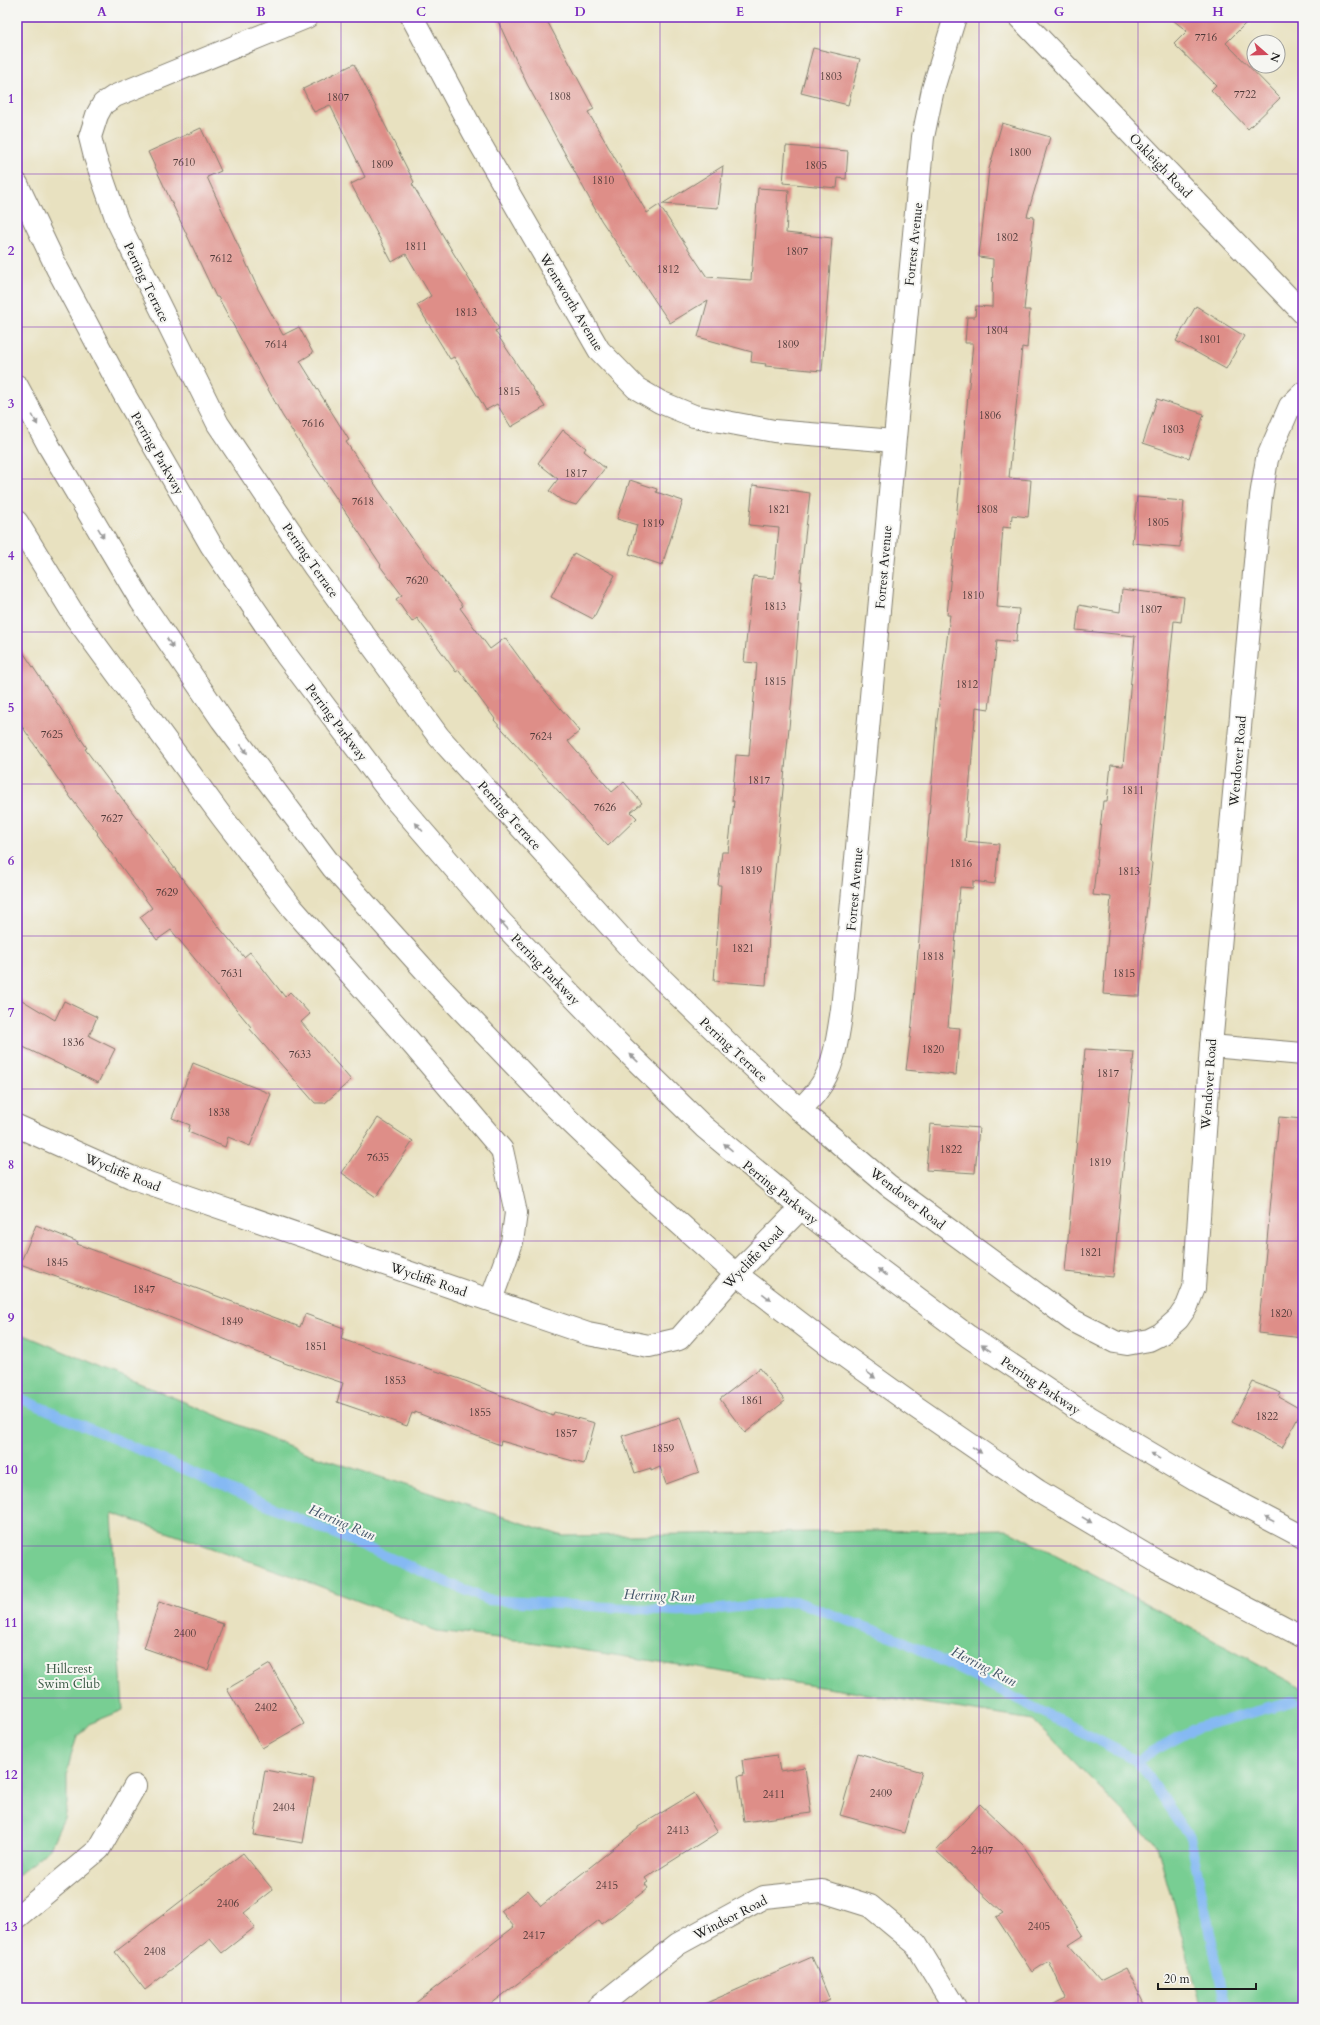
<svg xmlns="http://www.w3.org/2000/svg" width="1320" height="2025" viewBox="0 0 1320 2025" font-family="Cardo,serif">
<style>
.green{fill:#78ce93;stroke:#4a7558}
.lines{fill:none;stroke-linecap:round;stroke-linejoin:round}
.stream{stroke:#85b9f3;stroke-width:10}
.building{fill:#de8e88}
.street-casing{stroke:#827e6e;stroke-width:24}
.secondary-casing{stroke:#827e6e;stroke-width:24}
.primary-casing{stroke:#827e6e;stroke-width:24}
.street{stroke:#fff;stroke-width:22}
.secondary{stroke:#fff;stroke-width:22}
.primary{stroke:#fff;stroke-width:22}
.oneway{fill:#999}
.grid{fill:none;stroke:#7b2cbf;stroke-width:1;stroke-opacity:0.55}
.labels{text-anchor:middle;stroke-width:4;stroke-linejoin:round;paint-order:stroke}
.number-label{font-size:11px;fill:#4c3837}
.street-label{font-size:13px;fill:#1c1c1c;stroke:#f6f6f2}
.park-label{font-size:13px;fill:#3c5a46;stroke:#f6f6f2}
.water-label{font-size:14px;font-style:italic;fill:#415367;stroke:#f6f6f2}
.neatline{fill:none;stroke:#7b2cbf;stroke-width:1.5}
.grid-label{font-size:13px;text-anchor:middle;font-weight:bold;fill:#7b2cbf}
</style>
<rect width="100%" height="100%" fill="#f6f6f2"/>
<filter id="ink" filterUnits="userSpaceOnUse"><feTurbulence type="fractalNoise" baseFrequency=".025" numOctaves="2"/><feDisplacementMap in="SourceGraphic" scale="8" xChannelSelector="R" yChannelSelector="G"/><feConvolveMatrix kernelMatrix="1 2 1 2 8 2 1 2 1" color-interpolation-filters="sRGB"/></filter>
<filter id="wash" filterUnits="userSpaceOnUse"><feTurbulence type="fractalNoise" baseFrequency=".012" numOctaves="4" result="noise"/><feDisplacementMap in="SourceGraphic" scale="16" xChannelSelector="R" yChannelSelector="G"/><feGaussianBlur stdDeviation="0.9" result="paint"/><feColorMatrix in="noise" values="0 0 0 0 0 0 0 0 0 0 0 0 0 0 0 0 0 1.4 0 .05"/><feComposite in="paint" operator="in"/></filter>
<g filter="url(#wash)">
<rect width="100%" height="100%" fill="#e8e1c0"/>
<!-- green -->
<path class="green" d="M17 1332 309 1454 563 1536 1006 1529 1064 1559 1303 1689V2008H1202L1157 1846 1033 1720 524 1641 437 1631 298 1578 112 1513 123 1710 89 1724 77 1737 71 1755 67 1775V1804L64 1818 50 1848 17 1876Z"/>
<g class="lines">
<!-- stream -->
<g class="stream">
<path d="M17 1397 488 1600 691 1612 795 1601 901 1640 1137 1760 1190 1837 1226 2008"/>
<path d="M1137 1760 1196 1728 1294 1701"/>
</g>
</g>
<g id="blocks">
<!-- building -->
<g class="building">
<path d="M496 17H545L594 109 588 112 647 213 659 205 707 277 751 280 758 188 789 190 786 233 832 238 822 371 765 366 766 364 751 362 752 352 698 337 708 300 670 323 601 220 527 84Z"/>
<path d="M1169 17H1252L1226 43 1280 98 1248 129 1211 90 1216 85 1174 44 1187 31Z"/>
<path d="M813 48 860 59 848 105 801 93Z"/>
<path d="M354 64 414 182 412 184 499 329 495 331 545 407 511 427 497 404 486 410 454 357 450 359 417 305 431 296 406 254 392 262 351 184 365 177 330 105 314 112 303 89Z"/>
<path d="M1002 123 1050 137 1027 216 1034 217 1024 310H1030L1027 348 1022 347 1009 478 1031 480 1028 517 1012 515 1011 528 1003 527 997 607 1019 609 1016 642 997 640 989 709 976 707 965 841 999 844 995 884 973 881V888L960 887 948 1027 960 1028 956 1075 906 1070 912 1024 937 720 950 615H947L973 343H965L967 317H975L976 306 992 307 993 259 979 257 989 169Z"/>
<path d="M201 128 221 171 207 177 258 289 283 335 299 327 313 353 300 361 349 440 346 442 414 541 463 606 460 608 490 649 505 638 535 679 580 731 568 741 570 744 612 792 624 782 642 803 631 812 637 818 608 846 494 720 495 719 459 670 456 672 417 618 412 622 396 599 402 595 380 566 381 565 312 462 282 415 218 297H216L148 152Z"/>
<path d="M786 146 848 151 846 179 838 178 837 188 783 183Z"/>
<path d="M723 166 718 208 662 204Z"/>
<path d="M1196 306 1244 336 1226 369 1176 341Z"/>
<path d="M1157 399 1204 414 1189 458 1143 443Z"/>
<path d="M563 430 586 448 584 451 605 468 576 505 561 500 549 491 558 479 538 463Z"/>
<path d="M630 480 657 489 656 492 683 501 662 565 629 554 637 525 617 519Z"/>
<path d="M753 485 810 493 800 581H802L795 666 769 933 766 985 714 981 721 885H718L722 852H728L734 801H732L736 755 749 756 757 663 744 662 753 576 774 578 779 528 749 525Z"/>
<path d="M1137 497 1184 501 1180 547 1132 543Z"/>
<path d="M574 553 615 575 593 619 551 597Z"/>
<path d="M1122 589 1184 597 1181 622 1174 621 1150 862 1152 863 1143 942H1144L1140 996H1134L1103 994 1111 897 1093 895 1103 801H1107L1111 765 1123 766 1135 636 1076 630 1079 605 1120 612Z"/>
<path d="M17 643 87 748 85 749 218 926 244 957 250 952 285 997 290 992 310 1014 301 1022 351 1080 325 1103H315L249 1028 251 1027 171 930 157 940 140 917 152 908 97 834 98 833 71 798 17 719Z"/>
<path d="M17 997 55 1020 64 1001 97 1017 89 1036 115 1049 98 1083 17 1044Z"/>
<path d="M1085 1049 1134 1052 1113 1277 1065 1272Z"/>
<path d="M193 1063 271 1094 250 1146 228 1137 225 1147 188 1132 190 1125 172 1118Z"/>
<path d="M1279 1117 1303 1119V1338L1258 1333Z"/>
<path d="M378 1118 413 1141 376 1197 342 1173Z"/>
<path d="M930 1124 979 1128 975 1173 926 1170Z"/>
<path d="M36 1225 78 1242 77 1244 300 1327 305 1314 344 1328 341 1339 460 1379 553 1416 554 1412 595 1423 584 1464 501 1441 500 1445 415 1412V1414L412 1413 407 1426 337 1402 343 1383 287 1364 169 1317 20 1264Z"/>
<path d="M760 1368 785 1401 745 1433 720 1399Z"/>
<path d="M1253 1382 1281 1393 1279 1397 1302 1410 1282 1448 1232 1422Z"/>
<path d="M680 1417 699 1472 666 1484 660 1467 651 1471V1468L635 1473 622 1436Z"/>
<path d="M159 1602 223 1624 208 1670 144 1648Z"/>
<path d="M270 1664 304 1724 262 1748 227 1689Z"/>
<path d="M858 1753 922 1772 904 1833 840 1815Z"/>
<path d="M777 1755 780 1771 805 1767 811 1813 744 1822 738 1776 744 1775 742 1760Z"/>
<path d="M265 1770 314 1779 303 1843 254 1835Z"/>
<path d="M694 1793 718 1832 645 1878 648 1882 645 1884 648 1888 602 1924 599 1920 486 2008H409L514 1927 501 1911 528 1890 541 1906 638 1829V1827Z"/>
<path d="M980 1804 1023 1845 1083 1936 1069 1945 1100 1981 1126 1968 1146 2008H1046L1066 1998 1049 1961 1032 1972 996 1917 1003 1913 936 1851Z"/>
<path d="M243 1853 273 1890 244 1913 255 1927 222 1953 210 1939 145 1990 115 1952Z"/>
<path d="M812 1957 830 2000 812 2008H695Z"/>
</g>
</g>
</g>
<g filter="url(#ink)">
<use href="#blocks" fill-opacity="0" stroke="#827e6e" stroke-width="1"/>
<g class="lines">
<defs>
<g id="street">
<path d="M307 17 115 96 103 104 97 115 90 137 95 157 117 220 218 424 315 568 439 737 631 949 738 1053 800 1110 888 1185 1072 1320 1115 1342 1127 1344 1149 1340 1161 1334 1178 1319 1187 1306 1194 1288 1211 1046 1261 496 1267 459 1290 406 1303 393"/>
<path d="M412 17 474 133 599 350 636 388 660 402 694 416 774 431 894 441"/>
<path d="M17 522 76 618 222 817 293 909 414 1046 502 1150 516 1213 512 1242 491 1300"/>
<path d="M1211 1046 1303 1054"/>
<path d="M800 1110C805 1104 812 1098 817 1091 834 1070 838 1036 842 1009L923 137 933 89 955 17"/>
<path d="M17 1126 131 1177 588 1334 649 1346 679 1339 736 1274 801 1208"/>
<path d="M17 1917 99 1849 135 1786"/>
<path d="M597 2008 678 1944 764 1897 822 1891 870 1906 916 1944 955 2008"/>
</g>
<path id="secondary" d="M1019 17 1303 313"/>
<g id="primary">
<path d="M17 184 57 268 124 394 211 545 286 655 398 803 501 922 615 1040 704 1127 801 1208 876 1267 968 1336 1089 1417 1202 1484 1303 1537"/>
<path d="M17 386 50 448 141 601 222 720 333 868 439 986 553 1105 644 1192 736 1274 825 1342 910 1403 1038 1491 1156 1561 1303 1637"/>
</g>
</defs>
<!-- street casing -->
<use href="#street" class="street-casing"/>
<!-- secondary casing -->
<use href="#secondary" class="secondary-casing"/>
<!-- primary casing -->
<use href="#primary" class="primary-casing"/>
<!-- street -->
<use href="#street" class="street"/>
<!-- secondary -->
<use href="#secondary" class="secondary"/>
<!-- primary -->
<use href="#primary" class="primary"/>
</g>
<!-- one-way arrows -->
<defs><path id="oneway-solid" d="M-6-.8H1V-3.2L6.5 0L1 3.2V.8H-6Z"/></defs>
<g class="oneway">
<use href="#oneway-solid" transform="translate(35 420) rotate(62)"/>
<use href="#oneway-solid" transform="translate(101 533) rotate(59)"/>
<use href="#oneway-solid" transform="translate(170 643) rotate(56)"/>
<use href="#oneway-solid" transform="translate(244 749) rotate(53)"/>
<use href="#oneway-solid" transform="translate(419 827) rotate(-131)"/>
<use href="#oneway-solid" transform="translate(504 925) rotate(-133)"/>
<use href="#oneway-solid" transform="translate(634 1058) rotate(-136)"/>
<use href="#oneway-solid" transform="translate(728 1147) rotate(-140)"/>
<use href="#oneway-solid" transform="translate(882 1272) rotate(-143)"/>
<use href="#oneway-solid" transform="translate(767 1297) rotate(38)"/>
<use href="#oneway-solid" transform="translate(986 1348) rotate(-146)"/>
<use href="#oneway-solid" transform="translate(871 1375) rotate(36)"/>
<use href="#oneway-solid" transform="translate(977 1450) rotate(34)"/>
<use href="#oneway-solid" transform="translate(1155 1456) rotate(-149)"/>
<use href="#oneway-solid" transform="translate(1269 1519) rotate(-152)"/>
<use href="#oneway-solid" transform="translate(1087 1520) rotate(31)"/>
</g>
</g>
<!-- grid -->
<path class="grid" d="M182 17V2008M341 17V2008M500 17V2008M660 17V2008M820 17V2008M979 17V2008M1138 17V2008M17 174H1303M17 327H1303M17 479H1303M17 632H1303M17 784H1303M17 936H1303M17 1089H1303M17 1241H1303M17 1393H1303M17 1546H1303M17 1698H1303M17 1851H1303"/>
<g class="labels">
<!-- number labels -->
<g class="number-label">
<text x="1206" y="41">7716</text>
<text x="831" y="80">1803</text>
<text x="1245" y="98">7722</text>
<text x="560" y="100">1808</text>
<text x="338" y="101">1807</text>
<text x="1020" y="156">1800</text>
<text x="184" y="166">7610</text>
<text x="382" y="168">1809</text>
<text x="816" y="169">1805</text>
<text x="603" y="184">1810</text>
<text x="1007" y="241">1802</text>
<text x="416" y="250">1811</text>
<text x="797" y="255">1807</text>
<text x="221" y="262">7612</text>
<text x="668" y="273">1812</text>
<text x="466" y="316">1813</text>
<text x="997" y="334">1804</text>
<text x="1210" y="343">1801</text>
<text x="276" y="348">7614</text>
<text x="788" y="348">1809</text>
<text x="509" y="395">1815</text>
<text x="990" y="419">1806</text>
<text x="313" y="427">7616</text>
<text x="1173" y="433">1803</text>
<text x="576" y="477">1817</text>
<text x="363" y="505">7618</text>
<text x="779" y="513">1821</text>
<text x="987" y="513">1808</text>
<text x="1158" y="526">1805</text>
<text x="653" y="527">1819</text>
<text x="417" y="584">7620</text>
<text x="973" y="599">1810</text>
<text x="775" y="610">1813</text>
<text x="1151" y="613">1807</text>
<text x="775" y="685">1815</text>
<text x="967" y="688">1812</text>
<text x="52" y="738">7625</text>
<text x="541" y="740">7624</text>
<text x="759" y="784">1817</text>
<text x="1133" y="794">1811</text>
<text x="605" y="811">7626</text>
<text x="112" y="822">7627</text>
<text x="961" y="867">1816</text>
<text x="751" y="874">1819</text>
<text x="1129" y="875">1813</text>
<text x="167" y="896">7629</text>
<text x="743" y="952">1821</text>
<text x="933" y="960">1818</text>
<text x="232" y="977">7631</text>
<text x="1124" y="977">1815</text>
<text x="73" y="1046">1836</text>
<text x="933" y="1053">1820</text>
<text x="300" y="1058">7633</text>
<text x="1108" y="1077">1817</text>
<text x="219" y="1116">1838</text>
<text x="951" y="1153">1822</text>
<text x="378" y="1161">7635</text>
<text x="1100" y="1166">1819</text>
<text x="1091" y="1256">1821</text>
<text x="57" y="1266">1845</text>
<text x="144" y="1293">1847</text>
<text x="1281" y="1317">1820</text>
<text x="232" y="1325">1849</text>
<text x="316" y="1350">1851</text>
<text x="395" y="1384">1853</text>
<text x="752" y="1404">1861</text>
<text x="480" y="1416">1855</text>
<text x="1267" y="1420">1822</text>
<text x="566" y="1437">1857</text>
<text x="663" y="1452">1859</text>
<text x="185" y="1637">2400</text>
<text x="266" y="1711">2402</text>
<text x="881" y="1797">2409</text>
<text x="774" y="1798">2411</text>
<text x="284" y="1811">2404</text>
<text x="678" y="1834">2413</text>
<text x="982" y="1854">2407</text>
<text x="607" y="1889">2415</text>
<text x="228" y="1907">2406</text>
<text x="1039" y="1930">2405</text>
<text x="534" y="1939">2417</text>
<text x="155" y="1955">2408</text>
</g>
<!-- street labels -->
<g class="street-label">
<text transform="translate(1161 165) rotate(46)" y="5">Oakleigh Road</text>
<text transform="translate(913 244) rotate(-84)" y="5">Forrest Avenue</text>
<text transform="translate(147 282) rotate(64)" y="5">Perring Terrace</text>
<text transform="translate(572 302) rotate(59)" y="5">Wentworth Avenue</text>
<text transform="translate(158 453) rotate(60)" y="5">Perring Parkway</text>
<text transform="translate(311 560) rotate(55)" y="5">Perring Terrace</text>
<text transform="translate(883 567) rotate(-85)" y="5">Forrest Avenue</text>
<text transform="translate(337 722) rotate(53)" y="5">Perring Parkway</text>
<text transform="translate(1237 761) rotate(-85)" y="5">Wendover Road</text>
<text transform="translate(510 815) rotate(48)" y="5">Perring Terrace</text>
<text transform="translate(854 889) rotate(-85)" y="5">Forrest Avenue</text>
<text transform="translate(546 969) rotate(46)" y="5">Perring Parkway</text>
<text transform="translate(734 1049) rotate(43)" y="5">Perring Terrace</text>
<text transform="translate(1208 1084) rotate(-86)" y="5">Wendover Road</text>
<text transform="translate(123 1172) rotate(22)" y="5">Wycliffe Road</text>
<text transform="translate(781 1192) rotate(39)" y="5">Perring Parkway</text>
<text transform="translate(908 1198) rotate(38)" y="5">Wendover Road</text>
<text transform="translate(753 1257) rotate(-46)" y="5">Wycliffe Road</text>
<text transform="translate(429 1279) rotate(19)" y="5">Wycliffe Road</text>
<text transform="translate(1041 1385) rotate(34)" y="5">Perring Parkway</text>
<text transform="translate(730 1917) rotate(-27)" y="5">Windsor Road</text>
</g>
<!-- park labels -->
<g class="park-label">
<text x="69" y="1673">Hillcrest<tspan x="69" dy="15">Swim Club</tspan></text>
</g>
<!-- water labels -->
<g class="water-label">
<text transform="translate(342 1522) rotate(23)" y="5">Herring Run</text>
<text transform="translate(659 1595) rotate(2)" y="5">Herring Run</text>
<text transform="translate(984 1666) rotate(27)" y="5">Herring Run</text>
</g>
</g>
<!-- margin -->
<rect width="1320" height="2025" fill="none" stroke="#f6f6f2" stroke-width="44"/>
<!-- north arrow -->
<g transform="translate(1266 54) rotate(110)"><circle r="19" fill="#f6f6f2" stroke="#9f9f9c"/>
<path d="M0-3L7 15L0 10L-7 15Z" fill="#d1495b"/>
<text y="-6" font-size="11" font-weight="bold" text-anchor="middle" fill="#1c1c1c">N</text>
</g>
<!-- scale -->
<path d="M1158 1983v6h98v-6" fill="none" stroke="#1c1c1c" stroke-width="2"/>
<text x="1164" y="1983" font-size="12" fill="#1c1c1c" stroke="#f6f6f2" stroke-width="3" paint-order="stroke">20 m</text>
<rect x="22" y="22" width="1276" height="1981" class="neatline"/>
<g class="grid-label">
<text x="102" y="16">A</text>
<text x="261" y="16">B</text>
<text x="421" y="16">C</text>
<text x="580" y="16">D</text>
<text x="740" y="16">E</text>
<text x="899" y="16">F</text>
<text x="1059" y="16">G</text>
<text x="1218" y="16">H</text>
<text x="11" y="103">1</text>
<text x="11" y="255">2</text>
<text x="11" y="408">3</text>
<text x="11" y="560">4</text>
<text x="11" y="712">5</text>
<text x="11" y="865">6</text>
<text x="11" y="1017">7</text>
<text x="11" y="1169">8</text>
<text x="11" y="1322">9</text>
<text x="11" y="1474">10</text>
<text x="11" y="1627">11</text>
<text x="11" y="1779">12</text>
<text x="11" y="1931">13</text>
</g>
</svg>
